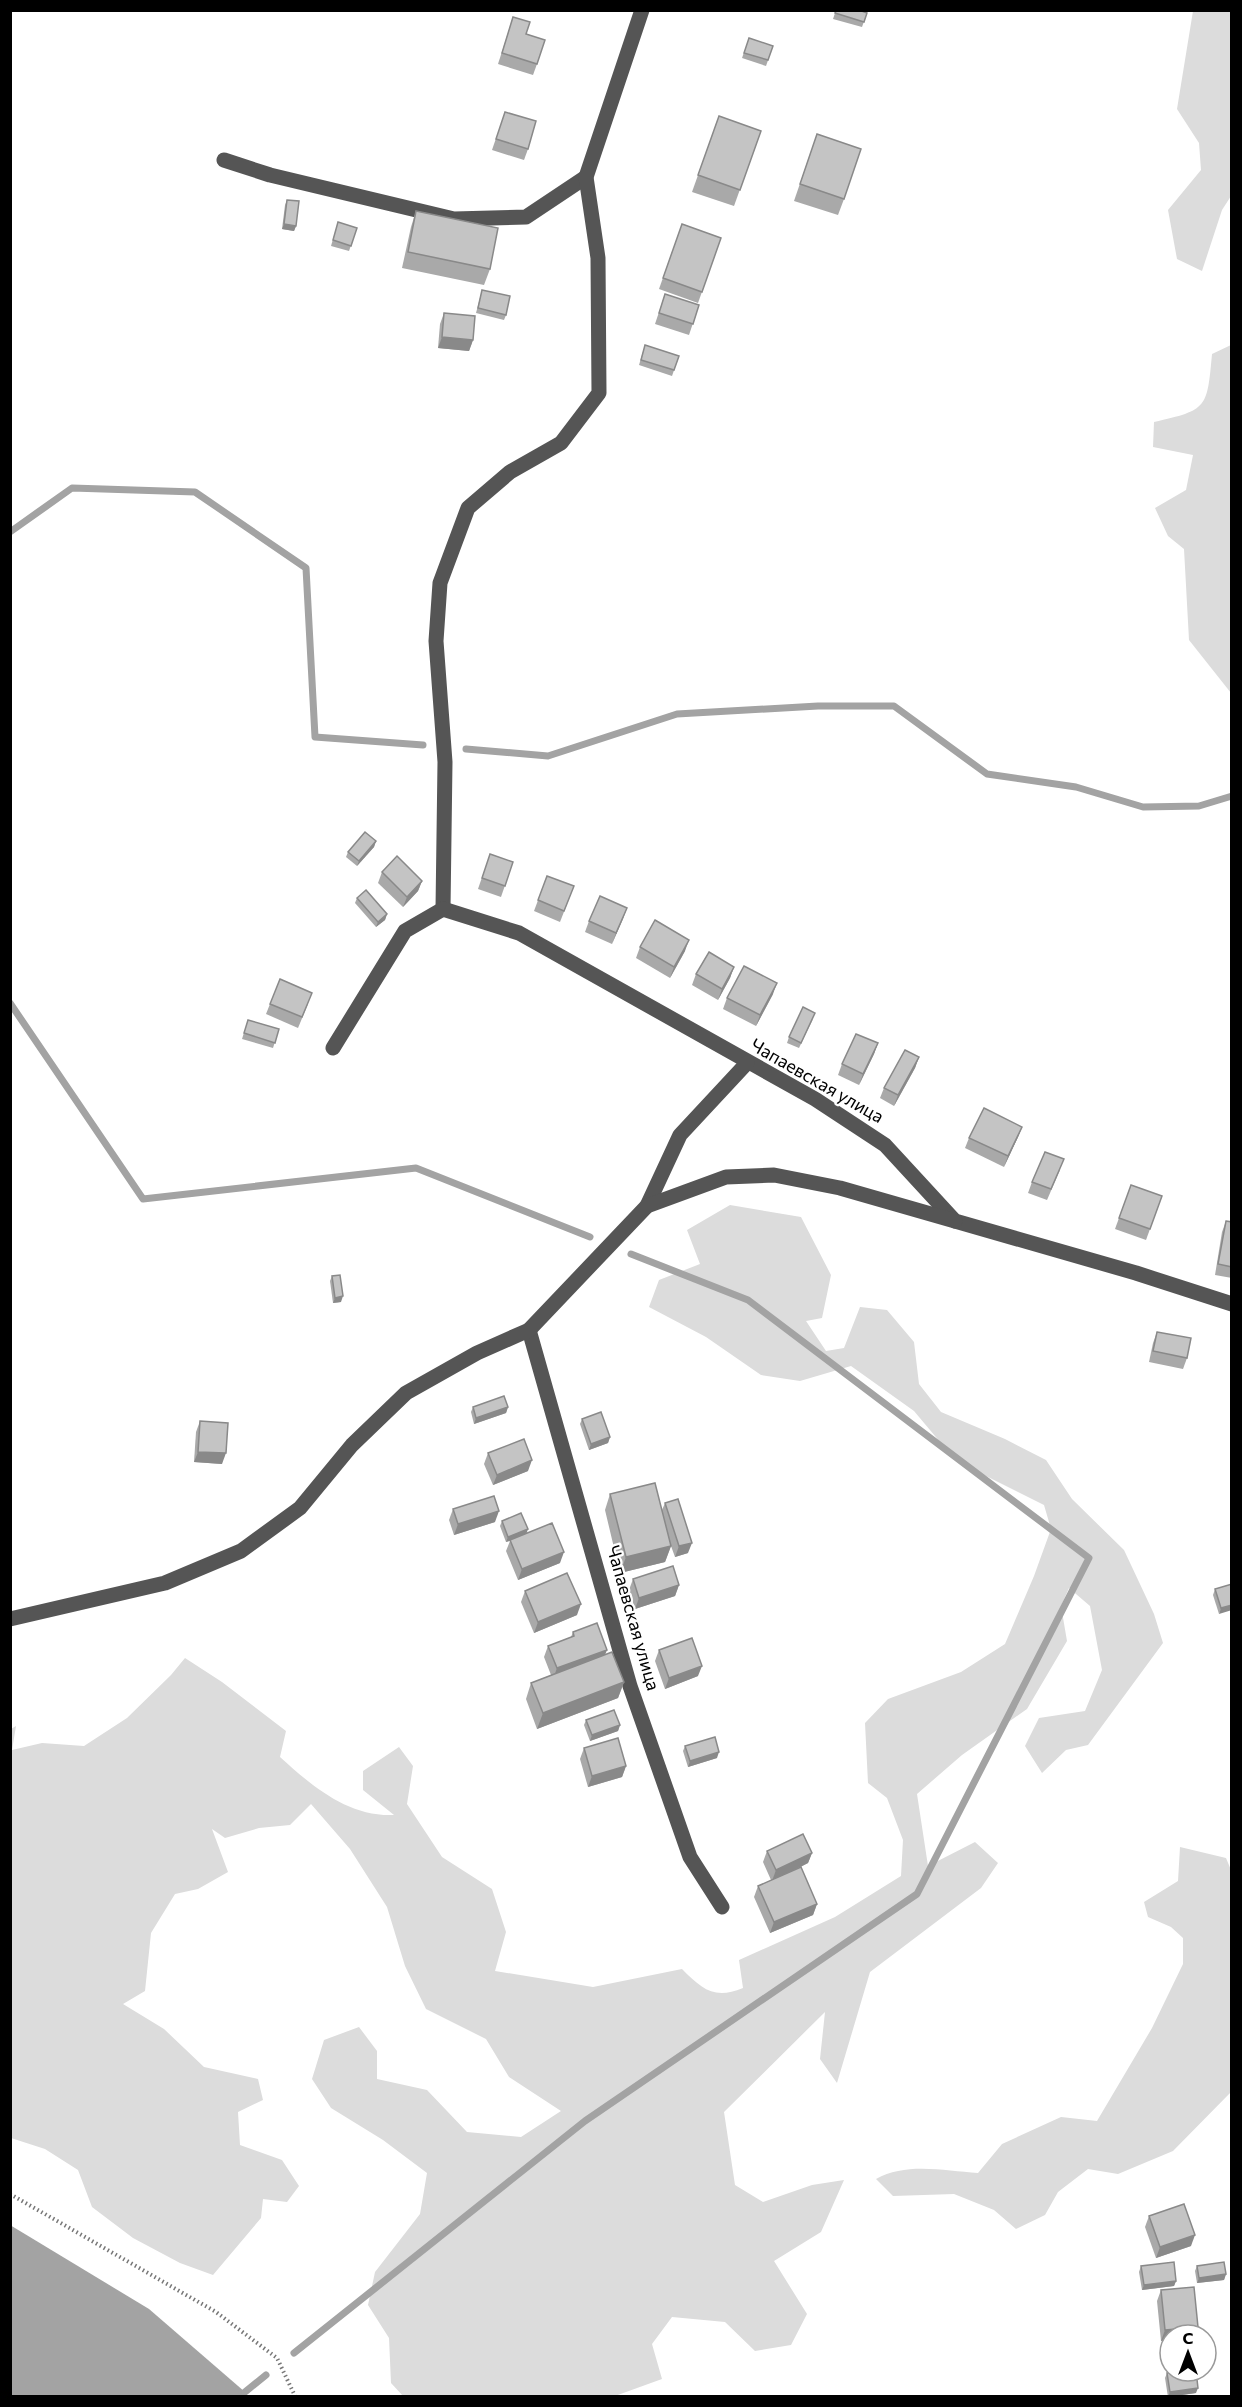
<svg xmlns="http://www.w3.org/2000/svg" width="1242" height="2407" viewBox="0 0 1242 2407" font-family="Commissioner,sans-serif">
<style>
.green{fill:#dcdcdc}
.water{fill:#a3a3a3}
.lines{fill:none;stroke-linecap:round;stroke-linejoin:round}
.stream{stroke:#a3a3a3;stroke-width:7}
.path{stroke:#777;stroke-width:4;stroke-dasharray:1.5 3;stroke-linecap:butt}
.minor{stroke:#555;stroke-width:15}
.wall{fill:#a9a9a9}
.shaded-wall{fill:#898989}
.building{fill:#c4c4c4;stroke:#898989;stroke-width:1.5}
.labels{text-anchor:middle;stroke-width:4.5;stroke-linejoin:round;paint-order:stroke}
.street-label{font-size:18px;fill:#000;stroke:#fff}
</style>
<rect width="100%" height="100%" fill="#fff"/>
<!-- green -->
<g class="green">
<path d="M1193 11H1232L1231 196 1222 210 1202 271 1177 259 1168 210 1201 170 1199 143 1177 109Z"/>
<path d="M1231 345V693L1189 640 1184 549 1168 536 1155 508 1186 490 1193 455 1153 447 1154 422C1208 410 1207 408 1212 354Z"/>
<path d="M730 1205 801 1217 831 1275 822 1318 806 1321 826 1351 844 1348 860 1307 887 1310 914 1342 919 1384 941 1412 1005 1439 1046 1460 1072 1499 1124 1550 1154 1614 1163 1643 1088 1745 1066 1750 1042 1773 1025 1746 1039 1718 1085 1711 1102 1670 1090 1606 1069 1588 1061 1606 1067 1641 1027 1709 962 1755 917 1794 928 1866 975 1842 998 1863 981 1888 870 1972 837 2083 820 2059 825 2012 724 2112 735 2185 763 2202 812 2185 844 2180 821 2232 774 2261 807 2314 791 2345 755 2351 725 2322 672 2317 652 2344 662 2379 615 2396H403L391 2383 389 2338 368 2305 375 2272 420 2214 427 2173 383 2140 331 2108 312 2079 324 2040 359 2027 377 2051V2079L427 2090 467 2132 521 2137 561 2111 509 2077 486 2039 426 2009 405 1966 387 1907 350 1849 311 1804 290 1825 259 1828 225 1838 212 1829 228 1872 198 1889 175 1894 151 1933 145 1991 123 2004 164 2029 204 2067 258 2079 263 2100 238 2112 240 2145 282 2160 299 2186 287 2202 263 2199 261 2218 213 2275 180 2263 133 2238 92 2207 78 2170 45 2149 11 2138V1729L16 1726 12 1750 42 1743 84 1746 127 1718 171 1675 185 1658 222 1682 286 1731 280 1757C312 1786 348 1817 394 1815L363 1790V1771L399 1747 413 1766 407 1804 442 1857 492 1889 506 1932 495 1971 593 1987 682 1969C702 1989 714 2000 743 1988L739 1960 835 1917 901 1876 903 1840 887 1798 868 1783 865 1723 888 1699 961 1672 1005 1644 1034 1576 1051 1529 1044 1505 956 1461 914 1411 851 1366 800 1381 761 1375 706 1337 649 1307 659 1280 700 1264 687 1230Z"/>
<path d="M1180 1847 1226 1858 1231 1870V2092L1173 2151 1118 2174 1088 2169 1058 2192 1045 2215 1016 2229 994 2210 954 2194 893 2196 876 2179C906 2162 945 2171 978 2173L1002 2144 1061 2117 1097 2121 1152 2028 1183 1964V1938L1171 1927 1148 1917 1144 1902 1178 1881Z"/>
</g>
<!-- water -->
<path class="water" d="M10 2225 149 2309 245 2392V2396H11Z"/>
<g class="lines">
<!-- stream -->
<g class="stream">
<path d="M10 532 72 488 195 492 306 568 315 737 423 745"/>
<path d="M466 749 548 756 677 714 818 706H894L987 774 1076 787 1143 807 1199 806 1232 796"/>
<path d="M10 1003 143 1199 416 1168 590 1237"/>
<path d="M294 2353 585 2121 917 1894 1089 1558 748 1300 631 1254"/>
<path d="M245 2392 266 2375"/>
</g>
<!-- path -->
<path class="path" d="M10 2194 216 2312 277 2358 295 2396"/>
<!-- minor -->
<g class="minor">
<path d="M224 160 270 175 454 219 526 217 586 177"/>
<path d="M443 909 445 762 436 641 440 583 468 508 510 472 561 443 599 393 598 258 586 177 642 10"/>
<path d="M443 909 519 933 815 1099 885 1145 955 1221 1136 1273 1232 1304"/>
<path d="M333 1048 405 931 443 909"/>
<path d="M647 1206 680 1135 747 1063"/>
<path d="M529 1330 630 1686 690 1857 722 1907"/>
<path d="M10 1619 165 1583 241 1551 300 1508 352 1445 406 1393 477 1353 529 1330 647 1206 726 1177 774 1175 840 1188 955 1221"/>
</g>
</g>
<!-- wall -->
<g class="wall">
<path d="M836 10 867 13 862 27 833 19Z"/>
<path d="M513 17 526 34 537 64 533 75 498 64Z"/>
<path d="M749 38 773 46 766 66 742 58Z"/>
<path d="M505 112 528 149 524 160 492 150Z"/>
<path d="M719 116 761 131 734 206 692 192Z"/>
<path d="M817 134 844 199 838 215 794 201Z"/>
<path d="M287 200 296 226 294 231 282 229 285 205Z"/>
<path d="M416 211 490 269 484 285 402 268 411 227Z"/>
<path d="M338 222 357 228 349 251 331 246Z"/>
<path d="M682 224 721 238 698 303 659 289Z"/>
<path d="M482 290 506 315 504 320 476 313Z"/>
<path d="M665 294 699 305 689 335 655 324Z"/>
<path d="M444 313 473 340 469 351 438 348 440 324Z"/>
<path d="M645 345 679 356 672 376 639 365Z"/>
<path d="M376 841 374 847 357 866 346 857 348 852Z"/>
<path d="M490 854 513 862 501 897 478 889Z"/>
<path d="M382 872 422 881 418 891 403 907 378 883Z"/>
<path d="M547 876 574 886 560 922 534 911Z"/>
<path d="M357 898 387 914 385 920 376 927 355 903Z"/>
<path d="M627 908 612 944 585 932 589 921Z"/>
<path d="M640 947 685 951 670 978 636 958Z"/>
<path d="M734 967 730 978 718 1000 692 985 696 974Z"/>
<path d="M773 994 756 1026 723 1009 727 998Z"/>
<path d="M270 1004H308L298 1028 266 1014Z"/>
<path d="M813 1019 799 1048 787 1043 789 1037Z"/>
<path d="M248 1020 279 1029 273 1048 242 1039Z"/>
<path d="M878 1043 874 1054 859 1085 838 1075 842 1064Z"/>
<path d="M919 1057 915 1068 894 1106 880 1098 884 1088Z"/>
<path d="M1022 1127 1018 1137 1004 1167 965 1148 969 1138Z"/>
<path d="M1060 1170 1047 1200 1028 1193 1032 1182Z"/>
<path d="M1131 1185 1162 1196 1146 1240 1115 1229Z"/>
<path d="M1226 1221 1232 1222V1278L1215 1275 1222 1232Z"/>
<path d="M332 1276 341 1302 333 1303 330 1281Z"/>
<path d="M1157 1332 1187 1358 1183 1369 1149 1362 1153 1343Z"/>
<path d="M473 1407H508L506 1413 474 1424 471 1412Z"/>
<path d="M582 1419 610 1437 608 1443 589 1450 580 1424Z"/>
<path d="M200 1421 222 1464 194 1462 196 1432Z"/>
<path d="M488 1453 528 1471 493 1485 484 1464Z"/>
<path d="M610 1494 662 1510 665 1503 688 1553 675 1557 671 1546 665 1562 620 1573 605 1510Z"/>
<path d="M453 1509 495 1522 454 1535 449 1520Z"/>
<path d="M502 1521 526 1533 560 1563 518 1580 506 1551 510 1541 506 1542 500 1526Z"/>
<path d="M633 1579 679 1585 675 1596 635 1609 629 1590Z"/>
<path d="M1232 1584 1219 1614 1213 1595 1215 1589Z"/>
<path d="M525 1591 577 1615 534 1633 521 1602Z"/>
<path d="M573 1632 605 1655 624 1682 618 1698 537 1729 526 1699 531 1683 551 1675 544 1657 548 1646 571 1637Z"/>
<path d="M659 1650 698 1676 665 1689 655 1661Z"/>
<path d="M586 1720 620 1725 618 1731 590 1741 584 1725Z"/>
<path d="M685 1746 717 1758 688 1767 683 1751Z"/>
<path d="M584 1748 626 1766 622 1777 588 1787 580 1759Z"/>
<path d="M767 1851 812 1853 808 1863 791 1872 817 1904 813 1915 770 1933 754 1897 758 1886 771 1880 763 1862Z"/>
<path d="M1149 2216 1191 2246 1156 2258 1145 2227Z"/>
<path d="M1141 2266 1176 2281 1174 2286 1142 2290 1139 2272Z"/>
<path d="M1197 2266 1226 2274 1224 2280 1197 2283 1195 2271Z"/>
<path d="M1161 2290 1198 2327 1195 2335H1170L1161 2341 1157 2301Z"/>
<path d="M1167 2373 1196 2393 1168 2397 1165 2378Z"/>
</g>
<!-- shaded-wall -->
<g class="shaded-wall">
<path d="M284 224 296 226 294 231 282 229Z"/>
<path d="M442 337 473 340 469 351 438 348Z"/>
<path d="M376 841 374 847 357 866 359 861Z"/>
<path d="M422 881 418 891 403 907 407 897Z"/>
<path d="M627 908 623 919 612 944 616 933Z"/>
<path d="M387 914 385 920 376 927 378 922Z"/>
<path d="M689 940 685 951 670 978 674 967Z"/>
<path d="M734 967 730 978 718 1000 722 989Z"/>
<path d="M777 983 773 994 756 1026 760 1015Z"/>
<path d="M878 1043 874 1054 859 1085 863 1074Z"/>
<path d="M919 1057 915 1068 894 1106 898 1095Z"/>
<path d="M1022 1127 1018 1137 1004 1167 1008 1156Z"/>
<path d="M343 1296 341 1302 333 1303 335 1298Z"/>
<path d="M508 1407 506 1413 474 1424 476 1418Z"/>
<path d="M610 1437 608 1443 589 1450 591 1444Z"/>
<path d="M198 1452 226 1453 222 1464 194 1462Z"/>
<path d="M532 1460 528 1471 493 1485 497 1475Z"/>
<path d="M499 1511 495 1522 454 1535 458 1524Z"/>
<path d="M528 1529 526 1535 506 1542 508 1537Z"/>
<path d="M692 1543 688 1553 675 1557 679 1546Z"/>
<path d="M671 1546 665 1562 620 1573 626 1557Z"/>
<path d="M564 1552 560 1563 518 1580 522 1569Z"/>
<path d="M679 1585 675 1596 635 1609 639 1598Z"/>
<path d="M581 1604 577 1615 534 1633 538 1622Z"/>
<path d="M1232 1605V1610L1219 1614 1221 1608Z"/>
<path d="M607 1650 603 1660 553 1679 557 1668Z"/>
<path d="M702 1666 698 1676 665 1689 669 1678Z"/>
<path d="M624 1682 618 1698 537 1729 543 1713Z"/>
<path d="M620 1725 618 1731 590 1741 592 1735Z"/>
<path d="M719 1752 717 1758 688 1767 690 1761Z"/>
<path d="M626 1766 622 1777 588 1787 592 1776Z"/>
<path d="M812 1853 808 1863 772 1881 776 1870Z"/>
<path d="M817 1904 813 1915 770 1933 774 1922Z"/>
<path d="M1195 2235 1191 2246 1156 2258 1160 2247Z"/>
<path d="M1226 2274 1224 2280 1197 2283 1199 2278Z"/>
<path d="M1176 2281 1174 2286 1142 2290 1144 2285Z"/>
<path d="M1198 2327 1195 2335H1170V2340L1161 2341 1165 2330Z"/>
<path d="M1198 2388 1196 2393 1168 2397 1170 2392Z"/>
</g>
<!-- building -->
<g class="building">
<path d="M836 10H859L867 13 864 22 835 13Z"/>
<path d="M513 17 530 22 526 34 545 40 537 64 502 53Z"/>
<path d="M749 38 773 46 768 60 744 53Z"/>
<path d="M505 112 536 121 528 149 496 139Z"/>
<path d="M719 116 761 131 740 190 698 175Z"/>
<path d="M817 134 861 149 844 199 800 184Z"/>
<path d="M287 200 299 201 296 226 284 224Z"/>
<path d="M416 211 498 228 490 269 408 252Z"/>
<path d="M338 222 357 228 351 246 333 240Z"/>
<path d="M682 224 721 238 702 292 663 278Z"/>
<path d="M482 290 510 296 506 315 478 308Z"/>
<path d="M665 294 699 305 693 324 659 313Z"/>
<path d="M444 313 475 316 473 340 442 337Z"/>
<path d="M645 345 679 356 674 370 641 360Z"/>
<path d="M365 832 376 841 359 861 348 852Z"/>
<path d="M490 854 513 862 505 886 482 878Z"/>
<path d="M397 856 422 881 407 897 382 872Z"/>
<path d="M547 876 574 886 564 911 538 900Z"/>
<path d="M366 890 387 914 378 922 357 898Z"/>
<path d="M600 896 627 908 616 933 589 921Z"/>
<path d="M655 920 689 940 674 967 640 947Z"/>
<path d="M709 952 734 967 722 989 696 974Z"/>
<path d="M744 966 777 983 760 1015 727 998Z"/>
<path d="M280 979 312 993 302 1017 270 1004Z"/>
<path d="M803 1007 815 1013 801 1043 789 1037Z"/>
<path d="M248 1020 279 1029 275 1043 244 1033Z"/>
<path d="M856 1034 878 1043 863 1074 842 1064Z"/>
<path d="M905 1050 919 1057 898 1095 884 1088Z"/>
<path d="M984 1108 1022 1127 1008 1156 969 1138Z"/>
<path d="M1045 1152 1064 1159 1051 1189 1032 1182Z"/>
<path d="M1131 1185 1162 1196 1150 1229 1119 1218Z"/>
<path d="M1226 1221 1232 1222V1267L1218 1264Z"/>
<path d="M340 1275 343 1296 335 1298 332 1276Z"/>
<path d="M1157 1332 1191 1338 1187 1358 1153 1351Z"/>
<path d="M504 1396 508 1407 476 1418 473 1407Z"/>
<path d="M601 1412 610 1437 591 1444 582 1419Z"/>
<path d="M200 1421 228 1423 226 1453 198 1452Z"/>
<path d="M524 1439 532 1460 497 1475 488 1453Z"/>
<path d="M655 1483 671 1546 626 1557 610 1494Z"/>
<path d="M494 1496 499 1511 458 1524 453 1509Z"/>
<path d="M678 1499 692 1543 679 1546 665 1503Z"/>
<path d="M521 1513 528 1529 508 1537 502 1521Z"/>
<path d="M552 1523 564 1552 522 1569 510 1540Z"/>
<path d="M673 1566 679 1585 639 1598 633 1579Z"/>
<path d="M567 1573 581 1604 538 1622 525 1591Z"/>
<path d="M1232 1584V1605L1221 1608 1215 1589Z"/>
<path d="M597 1623 607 1650 557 1668 548 1646 574 1636 573 1632Z"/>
<path d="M692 1638 702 1666 669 1678 659 1650Z"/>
<path d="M612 1652 624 1682 543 1713 531 1683Z"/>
<path d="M614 1710 620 1725 592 1735 586 1720Z"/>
<path d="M715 1737 719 1752 690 1761 685 1746Z"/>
<path d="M618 1738 626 1766 592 1776 584 1748Z"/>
<path d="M803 1834 812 1853 776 1870 767 1851Z"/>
<path d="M801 1867 817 1904 774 1922 758 1886Z"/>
<path d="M1184 2204 1195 2235 1160 2247 1149 2216Z"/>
<path d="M1174 2262 1176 2281 1144 2285 1141 2266Z"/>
<path d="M1224 2262 1226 2274 1199 2278 1197 2266Z"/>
<path d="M1194 2287 1198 2327 1165 2330 1161 2290Z"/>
<path d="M1181 2371H1196L1198 2388 1170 2392 1167 2373Z"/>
</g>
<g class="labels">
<!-- street labels -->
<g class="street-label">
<text transform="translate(817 1081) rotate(30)" y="6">Чапаевская улица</text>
<text transform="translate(633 1618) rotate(74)" y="6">Чапаевская улица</text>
</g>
</g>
<!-- border -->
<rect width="1242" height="2407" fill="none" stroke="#000000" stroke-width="24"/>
<!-- north arrow -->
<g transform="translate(1188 2353)"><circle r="28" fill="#ffffff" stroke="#999999" stroke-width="1.5"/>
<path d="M0-4.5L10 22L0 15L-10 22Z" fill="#000000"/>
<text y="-9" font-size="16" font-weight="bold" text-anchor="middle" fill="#000000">С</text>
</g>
</svg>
